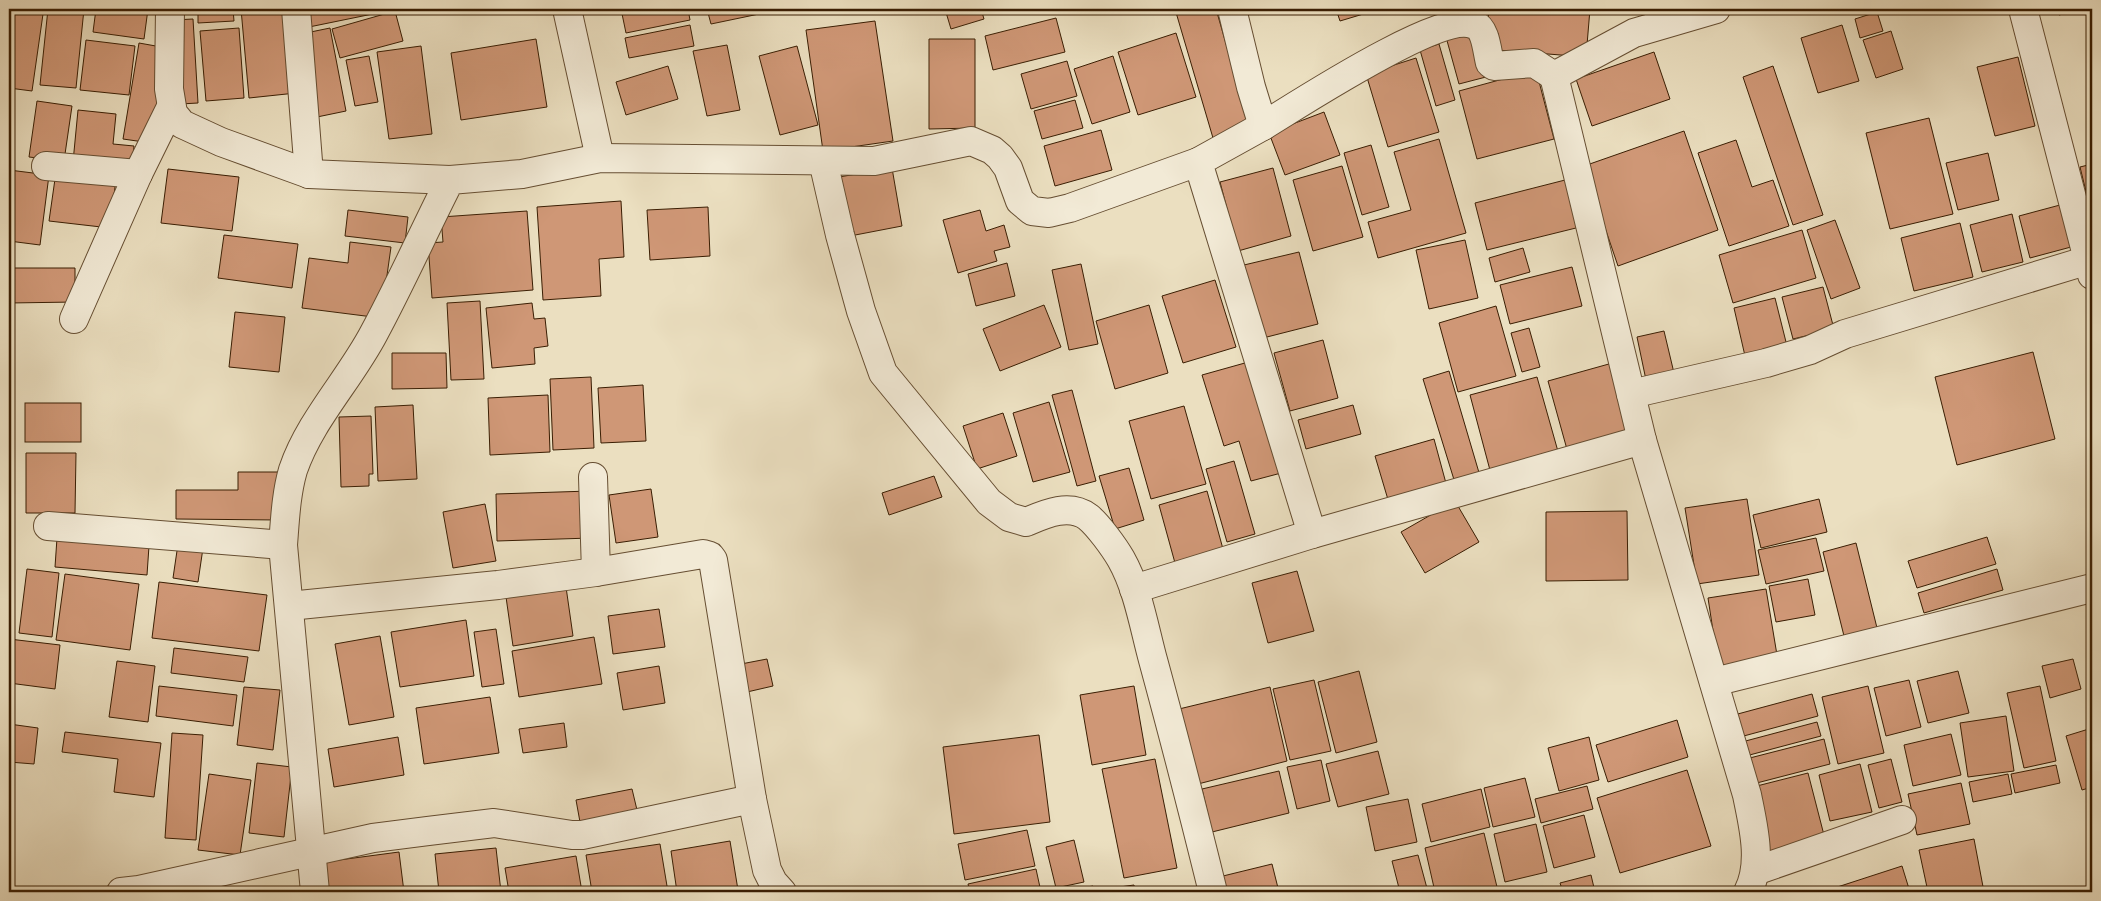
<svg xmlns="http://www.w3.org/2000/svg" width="2101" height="901" viewBox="0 0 2101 901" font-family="Alegreya,serif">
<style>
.building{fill:#cf9776;stroke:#3a1e03}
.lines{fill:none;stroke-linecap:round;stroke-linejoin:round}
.street-casing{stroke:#664e32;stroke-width:30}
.street{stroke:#f2ead6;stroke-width:28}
</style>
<rect width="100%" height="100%" fill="#ebdfc0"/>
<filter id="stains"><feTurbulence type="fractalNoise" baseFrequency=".004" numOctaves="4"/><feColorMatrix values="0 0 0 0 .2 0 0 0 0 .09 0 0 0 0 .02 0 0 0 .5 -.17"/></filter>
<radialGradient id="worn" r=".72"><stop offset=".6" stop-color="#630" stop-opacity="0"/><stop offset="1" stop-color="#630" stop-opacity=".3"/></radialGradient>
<!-- building -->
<g class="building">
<path d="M9 9 43 14 32 91 9 88Z"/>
<path d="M48 9H84L76 88 40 85Z"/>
<path d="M96 9H148L144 39 93 32Z"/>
<path d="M198 9H233L234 21 198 23Z"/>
<path d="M241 9H289L296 93 249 98Z"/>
<path d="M305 9H397L309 27Z"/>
<path d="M621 9H688L690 20 626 33Z"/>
<path d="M707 9H758L759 14 711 24Z"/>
<path d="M945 9H981L984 19 951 29Z"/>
<path d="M1175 9H1216L1250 127 1213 138Z"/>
<path d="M1336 9H1380L1340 21Z"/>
<path d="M1489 9H1590L1586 57 1497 50 1498 33 1487 32Z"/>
<path d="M2058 9H2083L2059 15Z"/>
<path d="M395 11 403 41 340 58 332 29Z"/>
<path d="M1877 12 1883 31 1860 38 1855 19Z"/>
<path d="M1056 18 1065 52 993 70 985 36Z"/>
<path d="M193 19 198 103 180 104 174 20Z"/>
<path d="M875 21 893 141 823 151 806 30Z"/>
<path d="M690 25 694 46 629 58 625 38Z"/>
<path d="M1842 25 1859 81 1818 93 1801 38Z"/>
<path d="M239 28 244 98 206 101 200 31Z"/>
<path d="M330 28 346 111 317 117 301 34Z"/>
<path d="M1473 30 1486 77 1459 84 1446 37Z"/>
<path d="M1891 31 1903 69 1876 78 1863 40Z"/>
<path d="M1176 33 1196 97 1138 115 1118 52Z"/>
<path d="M536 39 547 107 461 120 451 53Z"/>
<path d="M929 39H975V128L929 129Z"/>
<path d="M86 40 135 46 129 95 80 90Z"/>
<path d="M139 43 167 48 151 143 123 139Z"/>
<path d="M1439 44 1455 100 1436 106 1420 50Z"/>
<path d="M727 45 740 110 707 116 693 51Z"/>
<path d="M421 46 432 134 389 139 377 52Z"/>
<path d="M797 46 818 125 780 135 759 56Z"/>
<path d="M1654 52 1670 99 1592 126 1576 79Z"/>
<path d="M369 56 378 102 355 106 346 60Z"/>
<path d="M1113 56 1130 112 1092 124 1074 69Z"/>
<path d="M2018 57 2035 126 1995 136 1977 67Z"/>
<path d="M1416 58 1439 132 1388 147 1366 74Z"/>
<path d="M1067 61 1077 96 1031 109 1021 74Z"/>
<path d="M668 66 678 99 626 115 616 82Z"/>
<path d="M1773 66 1823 215 1793 225 1743 77Z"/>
<path d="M1536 70 1554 139 1477 159 1459 91Z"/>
<path d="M1075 100 1083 128 1042 139 1034 111Z"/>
<path d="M37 101 72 106 64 161 29 157Z"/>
<path d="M78 110 116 114 113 144 134 146 132 168 73 162Z"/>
<path d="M1324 112 1340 155 1285 175 1269 133Z"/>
<path d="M1929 118 1953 214 1890 229 1866 133Z"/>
<path d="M1101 130 1112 170 1055 186 1044 146Z"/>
<path d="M1684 131 1718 230 1618 266 1584 166Z"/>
<path d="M1439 139 1466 233 1378 258 1368 222 1411 210 1394 152Z"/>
<path d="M1736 140 1752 187 1773 180 1789 226 1729 246 1698 153Z"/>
<path d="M1371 145 1389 207 1362 215 1344 153Z"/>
<path d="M1988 153 1999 200 1958 210 1946 163Z"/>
<path d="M2092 164V216L2080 167Z"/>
<path d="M1342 166 1363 237 1313 251 1293 180Z"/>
<path d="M892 168 902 226 850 236 839 177Z"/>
<path d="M1273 168 1291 236 1238 251 1220 182Z"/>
<path d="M168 169 239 177 232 231 161 223Z"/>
<path d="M9 170 49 175 40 245 9 241Z"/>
<path d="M56 172 116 179 110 228 49 221Z"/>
<path d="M1569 179 1580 227 1487 250 1475 203Z"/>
<path d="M621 201 624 257 599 259 601 296 543 300 537 207Z"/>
<path d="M2060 205 2071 247 2030 258 2019 216Z"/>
<path d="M708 207 710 256 650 260 647 210Z"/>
<path d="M348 210 408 217 405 243 345 236Z"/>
<path d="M980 210 986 231 1004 225 1010 247 994 251 997 261 958 273 943 220Z"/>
<path d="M527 211 533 290 432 298 428 243 443 242 441 217Z"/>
<path d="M2012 214 2023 262 1982 272 1970 225Z"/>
<path d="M1835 220 1860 288 1831 299 1807 230Z"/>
<path d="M1960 223 1973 277 1914 291 1901 238Z"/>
<path d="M1802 230 1816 278 1733 303 1719 255Z"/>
<path d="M224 235 298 244 292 288 218 278Z"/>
<path d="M1465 240 1478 298 1429 309 1416 250Z"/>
<path d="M350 242 391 247 381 318 302 308 309 258 348 263Z"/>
<path d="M1523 248 1530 272 1495 282 1489 258Z"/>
<path d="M1299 252 1318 324 1263 338 1244 265Z"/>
<path d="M1007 263 1015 296 976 306 968 274Z"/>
<path d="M1081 264 1098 344 1069 350 1052 270Z"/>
<path d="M1572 267 1582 306 1510 324 1500 285Z"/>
<path d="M9 268H75V302L9 303Z"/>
<path d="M1215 280 1236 347 1183 363 1162 296Z"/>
<path d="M1823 287 1834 329 1793 339 1782 297Z"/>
<path d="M1775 298 1787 346 1745 356 1734 308Z"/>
<path d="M480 301 484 379 451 380 447 303Z"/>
<path d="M532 303 534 319 545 318 548 346 534 348 535 364 492 368 486 308Z"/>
<path d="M1044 305 1061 347 1000 371 983 329Z"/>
<path d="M1149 305 1168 373 1115 389 1096 321Z"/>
<path d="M1496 306 1516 376 1458 392 1439 323Z"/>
<path d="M235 312 285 317 279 372 229 367Z"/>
<path d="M1529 328 1540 367 1522 372 1511 333Z"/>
<path d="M1664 331 1674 373 1646 380 1637 337Z"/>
<path d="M1323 340 1338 398 1290 411 1274 353Z"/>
<path d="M2033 352 2055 439 1957 465 1935 377Z"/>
<path d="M392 353H446L447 388 392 389Z"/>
<path d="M1252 361 1285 472 1251 481 1239 441 1224 446 1202 375Z"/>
<path d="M1616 362 1636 433 1568 453 1548 381Z"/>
<path d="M1449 371 1480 476 1455 483 1423 379Z"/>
<path d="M591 377 594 448 553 450 550 379Z"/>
<path d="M1537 377 1559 455 1491 474 1470 395Z"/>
<path d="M643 385 646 441 601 443 598 388Z"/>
<path d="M1072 390 1096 481 1077 486 1052 395Z"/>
<path d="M548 395 550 452 490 455 488 398Z"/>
<path d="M1049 402 1070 472 1033 482 1013 413Z"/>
<rect x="25" y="403" width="56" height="39"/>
<path d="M413 405 417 479 378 481 375 407Z"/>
<path d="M1353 405 1361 434 1306 449 1298 420Z"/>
<path d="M1184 406 1206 484 1151 499 1129 421Z"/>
<path d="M1003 413 1017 456 977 469 963 426Z"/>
<path d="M371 416 373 474H369V486L341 487 339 417Z"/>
<path d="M1434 439 1447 487 1389 503 1375 456Z"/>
<path d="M26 453H76L75 513H26Z"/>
<path d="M1234 461 1255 534 1227 542 1206 469Z"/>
<path d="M1129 468 1144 520 1115 529 1099 476Z"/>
<path d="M238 472H278V520L176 519V490H238Z"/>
<path d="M934 476 942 497 889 515 882 493Z"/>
<path d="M651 489 658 537 616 543 609 495Z"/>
<path d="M590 491 591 538 497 541 496 494Z"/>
<path d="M1207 491 1223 549 1175 563 1159 505Z"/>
<path d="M1747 499 1759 575 1697 584 1685 508Z"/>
<path d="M1819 499 1827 532 1761 548 1753 515Z"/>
<path d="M1455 501 1479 542 1425 573 1401 532Z"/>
<path d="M485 504 496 561 453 568 443 512Z"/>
<path d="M1627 511 1628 580 1546 581V512Z"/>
<path d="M1987 537 1996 564 1917 588 1908 561Z"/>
<path d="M57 538 149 546 147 575 55 567Z"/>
<path d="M1816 538 1824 571 1766 584 1758 550Z"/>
<path d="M1856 543 1879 636 1846 644 1823 552Z"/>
<path d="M178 544 203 548 198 582 173 578Z"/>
<path d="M27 569 59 573 52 637 19 633Z"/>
<path d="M1997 569 2003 590 1924 613 1918 593Z"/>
<path d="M1297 571 1314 631 1268 643 1252 583Z"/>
<path d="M65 574 139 584 130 650 56 640Z"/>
<path d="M1808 579 1815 615 1776 622 1769 586Z"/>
<path d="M159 582 267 595 259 651 152 638Z"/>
<path d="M566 587 573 636 513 646 506 597Z"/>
<path d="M1766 589 1778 661 1719 670 1708 598Z"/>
<path d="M659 609 665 647 613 654 608 616Z"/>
<path d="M466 620 474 676 400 687 391 632Z"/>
<path d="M496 629 504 684 482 687 474 632Z"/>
<path d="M380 636 394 717 349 725 335 644Z"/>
<path d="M594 637 602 684 519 697 512 651Z"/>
<path d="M9 639 60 645 55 689 9 683Z"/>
<path d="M174 648 248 657 244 682 171 673Z"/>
<path d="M767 659 773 686 747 692 741 664Z"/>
<path d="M2073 659 2081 689 2050 698 2042 666Z"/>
<path d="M117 661 155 666 148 722 109 717Z"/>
<path d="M659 666 665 703 623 710 617 673Z"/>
<path d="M1359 671 1377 742 1336 753 1318 682Z"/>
<path d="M1958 671 1969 713 1928 723 1917 681Z"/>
<path d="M1314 680 1331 751 1290 760 1273 689Z"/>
<path d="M1909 680 1921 727 1886 736 1874 688Z"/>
<path d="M159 686 237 695 233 726 156 716Z"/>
<path d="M1134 686 1146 755 1092 765 1080 695Z"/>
<path d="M1868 686 1884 753 1838 764 1822 697Z"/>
<path d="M2040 686 2056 761 2024 768 2007 693Z"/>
<path d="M244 687 280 690 273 750 237 745Z"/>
<path d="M1270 687 1287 761 1198 784 1179 709Z"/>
<path d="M1812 694 1818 716 1740 737 1734 715Z"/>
<path d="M490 697 499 753 424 764 416 708Z"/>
<path d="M2006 716 2014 771 1968 777 1960 723Z"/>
<path d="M1677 720 1688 757 1608 782 1596 745Z"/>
<path d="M1817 722 1821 736 1742 757 1738 743Z"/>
<path d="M564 723 567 747 523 753 519 729Z"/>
<path d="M9 724 38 728 34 764 9 762Z"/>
<path d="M2092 728V787L2082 790 2066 736Z"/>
<path d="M65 732 161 743 154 797 114 792 118 759 62 752Z"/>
<path d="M172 733 203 735 196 840 165 838Z"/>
<path d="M1951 734 1961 775 1913 786 1904 745Z"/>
<path d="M1039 735 1050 822 954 834 943 747Z"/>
<path d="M398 737 404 775 334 787 328 749Z"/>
<path d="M1589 737 1599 780 1559 791 1548 748Z"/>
<path d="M1824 739 1830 764 1749 785 1742 760Z"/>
<path d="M1378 751 1389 794 1338 807 1326 764Z"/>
<path d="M1155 759 1177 868 1124 878 1102 769Z"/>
<path d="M1891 759 1902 802 1879 808 1868 765Z"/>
<path d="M1321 760 1330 801 1297 809 1287 767Z"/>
<path d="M257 763 292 767 284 837 249 833Z"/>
<path d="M1860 764 1872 812 1830 821 1819 775Z"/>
<path d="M2056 765 2060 783 2015 793 2011 774Z"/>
<path d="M9 770 14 771 9 818Z"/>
<path d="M1687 770 1711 846 1620 873 1597 798Z"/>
<path d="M1279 771 1289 813 1212 832 1202 789Z"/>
<path d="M1808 773 1825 839 1766 853 1749 788Z"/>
<path d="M209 774 251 780 240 855 198 850Z"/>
<path d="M2008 774 2012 794 1973 802 1969 782Z"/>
<path d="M1525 778 1535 817 1493 827 1484 788Z"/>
<path d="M1961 783 1970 824 1917 835 1908 794Z"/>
<path d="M1587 786 1593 809 1541 823 1535 799Z"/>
<path d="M632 789 637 810 580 822 576 800Z"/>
<path d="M1481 789 1490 827 1431 842 1422 804Z"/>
<path d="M1408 799 1417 842 1375 851 1366 807Z"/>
<path d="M1584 815 1595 857 1554 868 1543 826Z"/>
<path d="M1536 824 1547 872 1505 882 1494 834Z"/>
<path d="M1027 830 1035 866 965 880 958 844Z"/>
<path d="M1484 833 1497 887 1473 892H1435L1425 848Z"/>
<path d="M1974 839 1984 892H1928L1919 850Z"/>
<path d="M1074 840 1084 882 1056 888 1046 847Z"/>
<path d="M730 841 738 890 724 892H677L671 851Z"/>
<path d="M660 844 668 892H592L586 855Z"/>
<path d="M496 848 501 892H439L435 854Z"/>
<path d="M399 852 404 892H328L324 862Z"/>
<path d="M1418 855 1428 892H1400L1392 861Z"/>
<path d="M576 856 582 892H509L505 868Z"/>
<path d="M2092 859V892H2045L2091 886 2087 860Z"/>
<path d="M1272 864 1279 892H1227L1223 876Z"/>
<path d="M1902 866 1910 892H1822Z"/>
<path d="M1036 869 1041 892H970L968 884Z"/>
<path d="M1591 875 1595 892H1563L1560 883Z"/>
<path d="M1134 885 1135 892H1098V890Z"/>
<path d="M1093 886 1094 892H1058Z"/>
</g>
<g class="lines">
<defs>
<g id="street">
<path d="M170 9 169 89 173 113 182 124 221 142 309 174 450 180"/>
<path d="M296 9 309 174"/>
<path d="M567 9 600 158"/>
<path d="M1232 9 1251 87 1263 126C1296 106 1442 10 1475 25 1486 29 1487 52 1490 63L1494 66 1534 63 1554 76 1634 33 1716 9"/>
<path d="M2023 9 2092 275"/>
<path d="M1554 76 1642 440 1747 795C1753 825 1763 863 1748 892"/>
<path d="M1263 126 1198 162 1312 534"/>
<path d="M823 161 840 235 861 311 883 373 989 502 1009 517 1026 522C1045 514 1069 503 1088 517 1098 525 1114 547 1121 559 1138 589 1144 627 1153 660 1174 737 1194 815 1213 892"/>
<path d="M46 166 138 174"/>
<path d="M74 319 138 174 171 107"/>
<path d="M1631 394 1766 363 1810 350 1845 334 2092 259"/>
<path d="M593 477 596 572"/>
<path d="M48 526 283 545"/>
<path d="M1134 589 1312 534 1642 440"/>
<path d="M289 606 498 585 596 572 703 554 710 556 713 560 752 799 767 870 773 882 782 892"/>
<path d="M1714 682 2092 588"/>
<path d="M1755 871 1902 820"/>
<path d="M121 892 139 890 373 838 428 831 494 823 572 835H582L752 799"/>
<path d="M315 892 283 545C285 520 286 494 293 470 310 420 350 379 374 333 401 283 424 231 450 180L522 174 600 158 874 161 971 141 992 150 1000 157 1008 168 1020 201 1032 211 1049 213 1070 208 1198 162"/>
</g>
</defs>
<!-- street casing -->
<use href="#street" class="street-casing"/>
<!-- street -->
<use href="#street" class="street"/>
</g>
<!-- margin -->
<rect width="2101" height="901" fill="none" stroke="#ebdfc0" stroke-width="30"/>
<rect x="10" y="10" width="2081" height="881" fill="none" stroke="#3a1e03" stroke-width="2.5"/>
<rect x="15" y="15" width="2071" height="871" fill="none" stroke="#3a1e03"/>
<rect width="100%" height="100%" filter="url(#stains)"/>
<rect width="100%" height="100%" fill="url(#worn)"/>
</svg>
